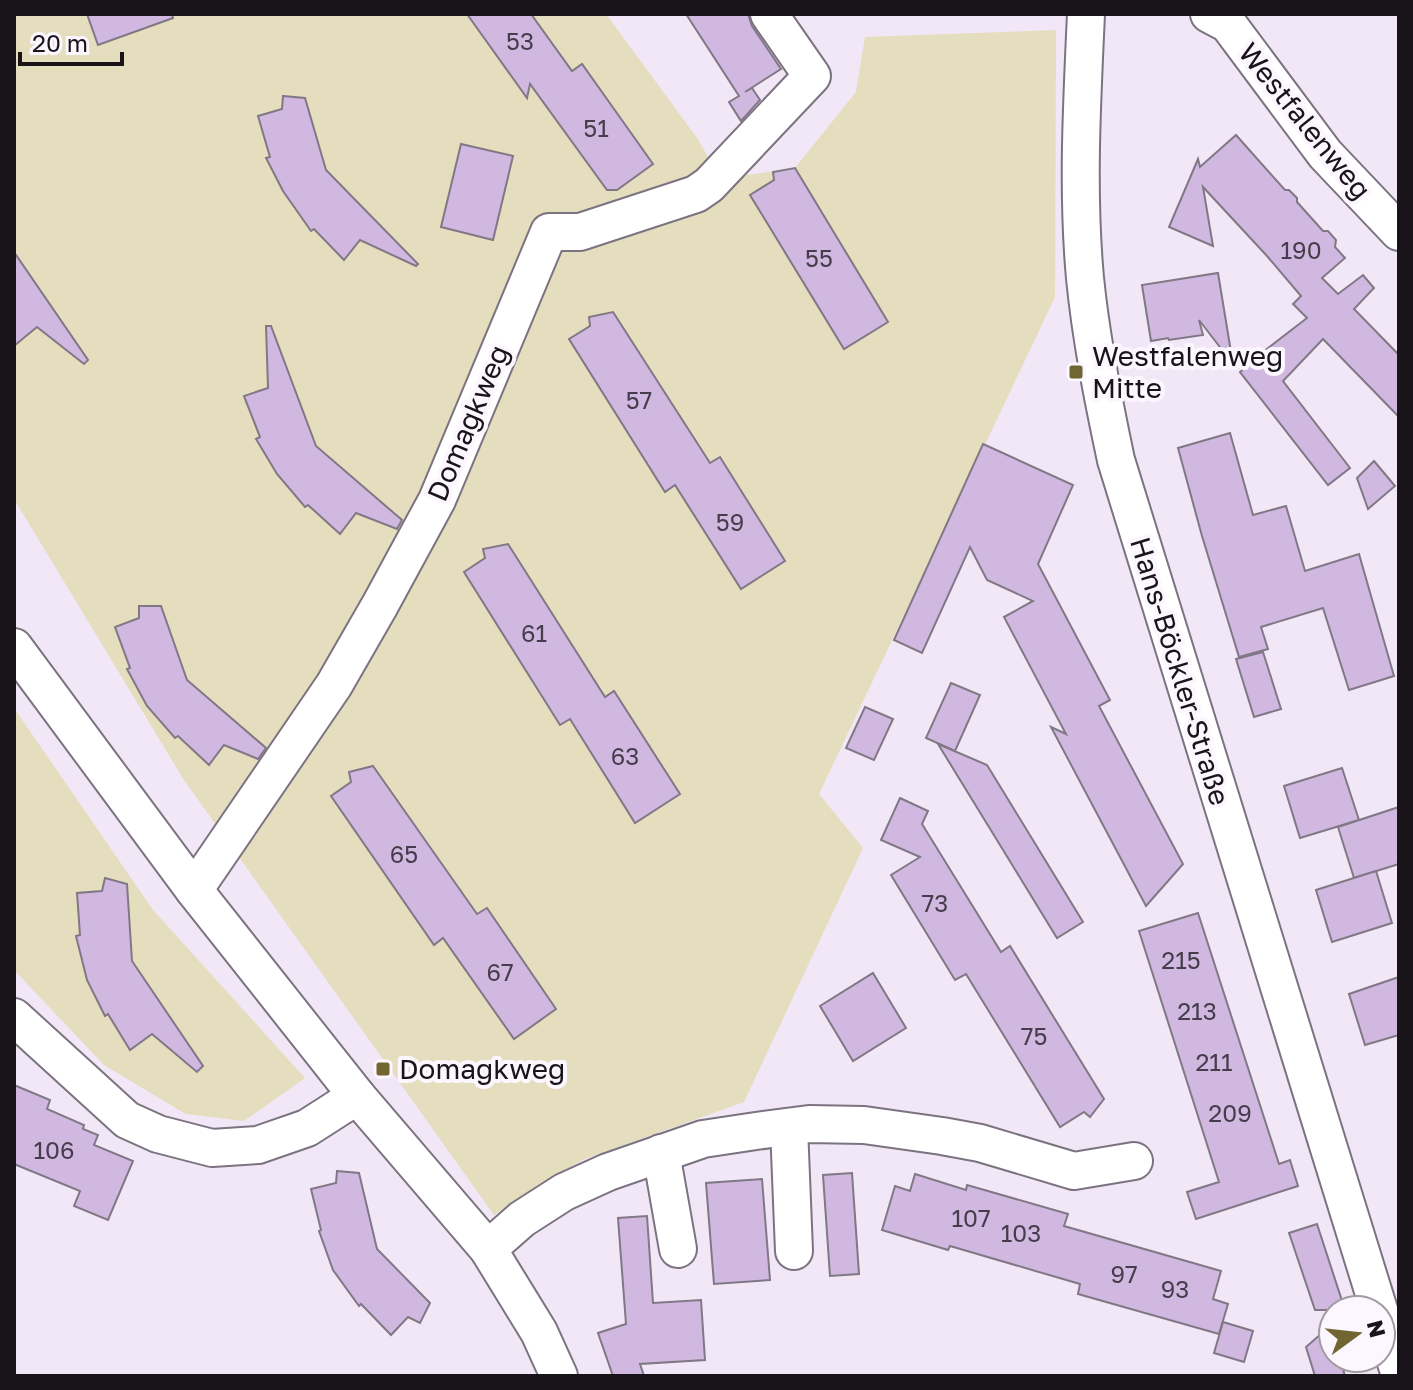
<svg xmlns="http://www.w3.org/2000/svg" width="1413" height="1390" viewBox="0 0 1413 1390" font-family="'Golos Text',sans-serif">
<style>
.green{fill:#e4ddbe}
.building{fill:#d1b8e0;stroke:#807885;stroke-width:2}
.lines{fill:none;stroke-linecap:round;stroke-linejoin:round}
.minor-casing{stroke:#7c7381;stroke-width:40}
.minor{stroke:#fff;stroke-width:36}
.poi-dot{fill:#716532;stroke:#fcf6ff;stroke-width:3}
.labels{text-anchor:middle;stroke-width:8;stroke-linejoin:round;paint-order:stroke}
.number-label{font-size:24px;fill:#463d4c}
.street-label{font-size:28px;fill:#18141a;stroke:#fcf6ff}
.poi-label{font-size:28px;fill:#18141a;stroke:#fcf6ff;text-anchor:start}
</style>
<rect width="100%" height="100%" fill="#f1e7f6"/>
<!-- green -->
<g class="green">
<path d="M14 14H606L697 138 721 179 795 168 856 92 865 37 1056 30 1055 297 819 794 863 848 744 1102 582 1160 494 1215 184 780 14 499Z"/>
<path d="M14 708 153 910 305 1078 244 1121 186 1114 104 1065 14 970Z"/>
</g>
<!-- building -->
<g class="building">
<path d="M87 14H172L173 18 98 45Z"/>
<path d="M467 14H531L572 71 582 64 653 164 617 190H607L530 84 527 98Z"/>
<path d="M686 14H748L752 26 781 69 745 92 752 88 760 100 741 121 729 102 739 96Z"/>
<path d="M283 96 305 98 326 170 418 264 416 266 360 240 344 260 314 229 311 231 283 191 266 158 270 157 258 116 282 109Z"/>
<path d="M1236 135 1285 190H1289L1297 198V202L1323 231H1328L1336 240 1335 247 1345 258 1322 278 1338 294 1363 275 1374 288 1354 309 1399 355V417L1323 339 1283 381 1350 468 1328 485 1240 372 1259 355 1307 318 1293 304 1301 296 1267 256 1203 187 1213 246 1169 227 1198 159 1200 167Z"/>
<path d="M461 144 513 156 493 240 441 227Z"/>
<path d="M795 168 888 322 844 349 750 195 774 180 773 172Z"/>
<path d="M14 252 88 360 84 364 37 327 14 346Z"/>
<path d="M1218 273 1233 364 1199 320 1203 335 1169 340 1168 338 1151 341 1142 285Z"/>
<path d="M613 312 710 463 720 457 785 561 741 589 675 485 665 492 569 339 590 326 589 317Z"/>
<path d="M266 326H271L316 446 402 520 397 529 356 513 340 534 308 505 305 507 277 474 256 439 260 437 244 396 268 388Z"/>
<path d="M1230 433 1253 515 1286 506 1305 571 1359 554 1394 676 1349 690 1323 608 1261 627 1268 649 1239 657 1202 536 1178 448Z"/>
<path d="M983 444 1073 485 1038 564 1110 700 1099 706 1183 864 1146 906 1051 727 1066 734 1004 617 1033 601 987 580 970 547 922 653 894 640Z"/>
<path d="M1374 461 1395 486 1368 509 1357 478Z"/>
<path d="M508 544 605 697 614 691 680 794 635 823 570 719 560 725 464 572 485 558 483 549Z"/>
<path d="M139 606H161L187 680 266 748 258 759 224 745 209 765 178 736 175 738 147 706 127 669 130 668 115 627 139 618Z"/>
<path d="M1263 652 1281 709 1254 717 1236 659Z"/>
<path d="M951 683 980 695 955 751 926 738Z"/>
<path d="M865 707 893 719 874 760 846 748Z"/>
<path d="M938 744 987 765 1083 922 1057 938Z"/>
<path d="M373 766 477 914 487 908 556 1009 514 1039 443 938 434 945 331 796 351 782 349 772Z"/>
<path d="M1342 768 1359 820 1300 838 1284 786Z"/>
<path d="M900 798 928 811 922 824 1001 952 1010 946 1104 1099 1090 1117 1084 1112 1060 1127 966 974 955 980 891 875 920 857 881 840Z"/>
<path d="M1399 807V864L1354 878 1338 827Z"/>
<path d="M1376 871 1392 923 1332 942 1316 890Z"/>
<path d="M105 878 127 884 132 961 203 1066 197 1072 152 1034 130 1050 108 1014 105 1016 87 980 76 936 80 935 77 893 102 891Z"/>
<path d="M1198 913 1279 1164 1290 1160 1298 1186 1196 1219 1187 1192 1219 1182 1139 931Z"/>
<path d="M873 973 906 1028 853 1061 820 1006Z"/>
<path d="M1399 977V1035L1365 1045 1349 994Z"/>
<path d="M14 1085 50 1100 47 1109 84 1125 83 1129 98 1135 94 1145 133 1161 108 1220 74 1206 80 1191 14 1164Z"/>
<path d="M337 1171 359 1173 377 1249 430 1303 420 1323 408 1317 391 1335 361 1304 359 1306 333 1270 319 1231 321 1230 311 1189 336 1183Z"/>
<path d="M852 1173 859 1274 830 1276 823 1175Z"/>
<path d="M915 1174 966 1190 967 1185 1068 1214 1064 1226 1221 1271 1213 1299 1228 1304 1219 1334 1078 1294 1080 1284 950 1246 948 1250 882 1230 895 1186 910 1191Z"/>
<path d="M762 1179 770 1280 714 1284 706 1183Z"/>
<path d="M647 1216 653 1303 701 1300 705 1360 640 1364 644 1376H613L598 1333 626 1324 618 1218Z"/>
<path d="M1317 1224 1345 1310H1315L1289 1233Z"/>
<path d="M1223 1322 1253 1331 1244 1362 1214 1353Z"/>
<path d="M1330 1326 1333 1336V1358H1340L1345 1376H1315L1306 1347Z"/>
</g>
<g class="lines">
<defs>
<g id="minor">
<path d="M1086 14C1082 102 1077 190 1085 278 1091 339 1103 399 1116 460L1379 1310"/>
<path d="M1209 14 1228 24 1325 154 1399 232"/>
<path d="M14 647 194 890 357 1096 488 1249 539 1332 559 1376"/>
<path d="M194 890 334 685 380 605 437 500 549 232H580L696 194 709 185 812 76 769 14"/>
<path d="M14 1017 127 1120 158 1134 212 1148 258 1145 307 1128 357 1096"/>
<path d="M789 1127 794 1251"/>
<path d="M661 1153 678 1249"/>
<path d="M488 1249 522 1219 564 1192 608 1172 703 1139 756 1131 809 1124 864 1125 942 1136 980 1143 1074 1171 1134 1161"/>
<path d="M1381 1315 1399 1372"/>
</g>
</defs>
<!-- minor casing -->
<use href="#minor" class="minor-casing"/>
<!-- minor -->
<use href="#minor" class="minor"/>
</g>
<!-- markers -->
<g class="poi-dot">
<rect x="1068" y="364" width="16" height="16" rx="4"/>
<rect x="375" y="1061" width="16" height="16" rx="4"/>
</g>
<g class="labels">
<!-- number labels -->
<g class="number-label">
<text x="520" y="50">53</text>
<text x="596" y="137">51</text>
<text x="1301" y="259">190</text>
<text x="819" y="267">55</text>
<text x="639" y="409">57</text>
<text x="730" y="531">59</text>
<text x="534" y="642">61</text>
<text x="625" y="765">63</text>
<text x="404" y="863">65</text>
<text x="935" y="912">73</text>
<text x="1181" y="969">215</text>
<text x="500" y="981">67</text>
<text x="1197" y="1020">213</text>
<text x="1034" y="1045">75</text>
<text x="1214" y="1071">211</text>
<text x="1230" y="1122">209</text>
<text x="54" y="1159">106</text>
<text x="971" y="1227">107</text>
<text x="1021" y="1242">103</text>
<text x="1124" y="1283">97</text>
<text x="1175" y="1298">93</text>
</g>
<!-- street labels -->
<g class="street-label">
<text transform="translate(1305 121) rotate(51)" y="10">Westfalenweg</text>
<text transform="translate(468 423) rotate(-67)" y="10">Domagkweg</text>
<text transform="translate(1180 671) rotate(73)" y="10">Hans-Böckler-Straße</text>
</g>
<!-- poi labels -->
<g class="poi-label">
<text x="1092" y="366">Westfalenweg<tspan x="1092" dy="32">Mitte</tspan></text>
<text x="399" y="1079">Domagkweg</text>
</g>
</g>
<!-- border -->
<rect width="1413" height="1390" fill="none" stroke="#18141a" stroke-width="32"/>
<!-- north arrow -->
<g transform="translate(1357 1334) rotate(75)"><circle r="38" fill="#fcf6ff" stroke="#a19ca3" stroke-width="2"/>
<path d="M0-6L14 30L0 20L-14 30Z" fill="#716532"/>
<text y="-12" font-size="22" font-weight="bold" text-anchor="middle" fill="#18141a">N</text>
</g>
<!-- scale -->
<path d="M20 52v12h102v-12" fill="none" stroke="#18141a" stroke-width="4"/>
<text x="32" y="52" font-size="24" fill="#18141a" stroke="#fcf6ff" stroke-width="6" paint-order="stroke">20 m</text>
</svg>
